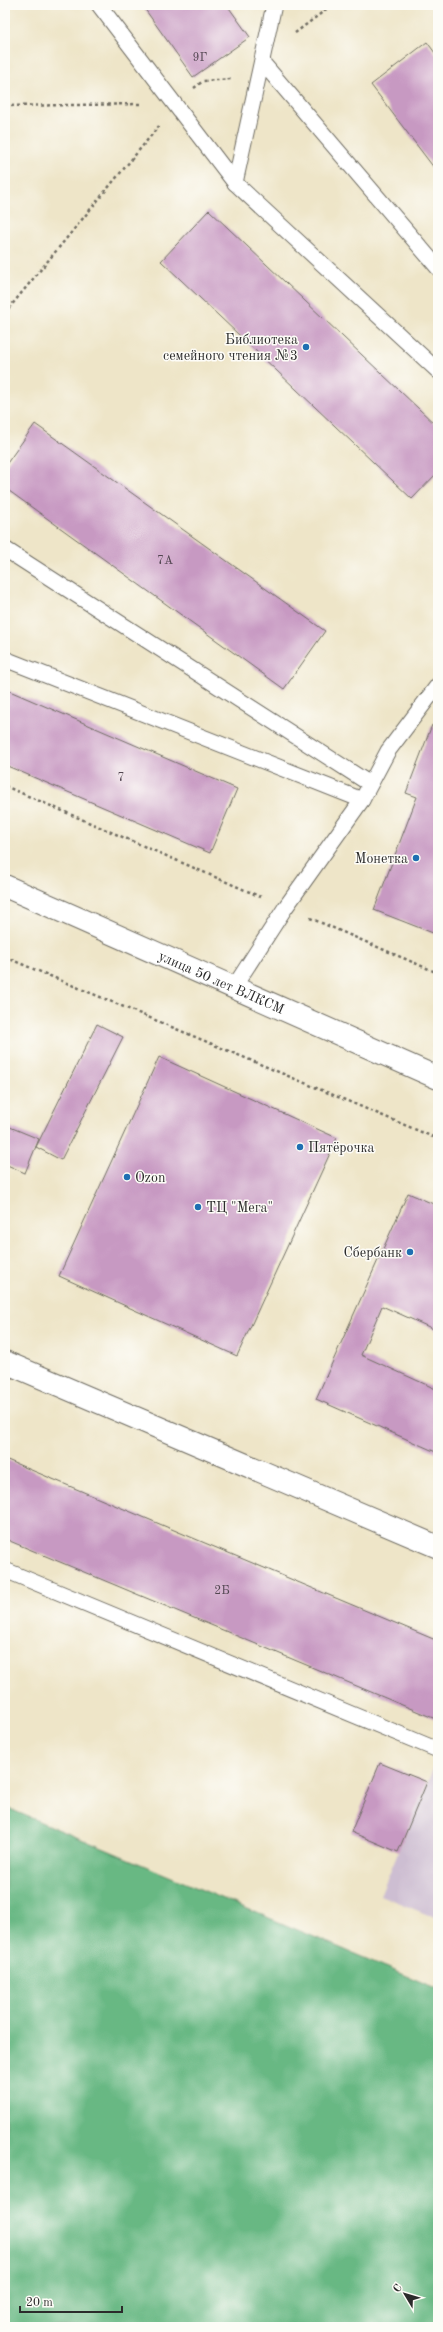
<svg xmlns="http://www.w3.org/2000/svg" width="443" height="2332" viewBox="0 0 443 2332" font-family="'Old Standard TT',serif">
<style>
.industrial{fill:#cdbed2}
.forest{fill:#67b883;stroke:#497257}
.building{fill:#c799c2}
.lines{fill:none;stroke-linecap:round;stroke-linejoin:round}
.lane-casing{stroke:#6f6c62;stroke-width:17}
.street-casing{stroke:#6f6c62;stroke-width:24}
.secondary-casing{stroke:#6f6c62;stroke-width:24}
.path{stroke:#6f6c62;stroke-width:2.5;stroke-dasharray:3 3;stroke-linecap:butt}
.lane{stroke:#fff;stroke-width:15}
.street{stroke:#fff;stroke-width:22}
.secondary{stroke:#fff;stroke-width:22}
.poi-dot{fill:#1f6fb2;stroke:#fdfcf7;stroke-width:1.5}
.labels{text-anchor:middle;stroke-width:3;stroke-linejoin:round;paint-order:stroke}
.number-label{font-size:12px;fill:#524651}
.poi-label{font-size:14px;fill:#2b2b2b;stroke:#fdfcf7;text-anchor:end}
.street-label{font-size:14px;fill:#2b2b2b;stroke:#fdfcf7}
</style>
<rect width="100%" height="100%" fill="#fdfcf7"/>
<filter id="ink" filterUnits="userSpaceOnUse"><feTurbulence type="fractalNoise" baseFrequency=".025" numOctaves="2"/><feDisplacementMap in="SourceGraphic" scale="8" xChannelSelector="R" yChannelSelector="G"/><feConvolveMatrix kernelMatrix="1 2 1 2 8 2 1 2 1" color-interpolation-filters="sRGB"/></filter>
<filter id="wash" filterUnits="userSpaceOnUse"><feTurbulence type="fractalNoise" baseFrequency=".012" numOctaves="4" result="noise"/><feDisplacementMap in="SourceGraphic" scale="16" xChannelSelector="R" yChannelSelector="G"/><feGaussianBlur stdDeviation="0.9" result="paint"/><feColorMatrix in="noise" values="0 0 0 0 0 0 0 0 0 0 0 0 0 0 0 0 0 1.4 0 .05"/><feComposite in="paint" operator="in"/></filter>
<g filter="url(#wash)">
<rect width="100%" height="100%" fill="#eee5c8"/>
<!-- industrial -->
<path class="industrial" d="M436 1762H438V1919L380 1895Z"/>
<!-- forest -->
<path class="forest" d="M5 1807 438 1989V2327H5Z"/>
<g id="blocks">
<!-- building -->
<g class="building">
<path d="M142 5H227L250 37 193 77Z"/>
<path d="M427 42 438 57V173L371 85Z"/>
<path d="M209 210 438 427V472L412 499 161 261Z"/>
<path d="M35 424 325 631 284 689 5 488V466Z"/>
<path d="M5 689 237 789 210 853 5 765Z"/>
<path d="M432 725 438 727V935L374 910 417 797 406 793Z"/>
<path d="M97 1024 123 1037 61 1160 36 1147Z"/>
<path d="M159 1057 337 1138 237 1356 59 1276Z"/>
<path d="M5 1125 39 1139 25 1173 5 1164Z"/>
<path d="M408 1193 438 1206V1331L382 1306 361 1355 438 1390V1453L316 1399Z"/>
<path d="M5 1459 438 1641V1720L5 1539Z"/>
<path d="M380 1763 427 1782 398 1852 351 1832Z"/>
</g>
</g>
</g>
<g filter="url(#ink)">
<use href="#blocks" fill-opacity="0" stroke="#6f6c62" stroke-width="1"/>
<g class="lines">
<defs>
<g id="lane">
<path d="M99 5 235 183 438 371"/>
<path d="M262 62 438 268"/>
<path d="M235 183 274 5"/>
<path d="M5 549 370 784"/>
<path d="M5 659 362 800"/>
<path d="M234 987 285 908 362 800 388 751 438 685"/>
<path d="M5 1570 438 1750"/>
</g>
<path id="street" d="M5 1362 438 1547"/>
<g id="secondary">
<path id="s1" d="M5 886 438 1078"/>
</g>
</defs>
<!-- lane casing -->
<use href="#lane" class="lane-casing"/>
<!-- street casing -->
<use href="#street" class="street-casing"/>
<!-- secondary casing -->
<use href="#secondary" class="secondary-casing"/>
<!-- path -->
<g class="path">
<path d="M295 33 332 5"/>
<path d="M194 88 203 81 231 79"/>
<path d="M5 106 142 104"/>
<path d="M5 313 159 126"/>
<path d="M5 786 261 897"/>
<path d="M310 918 438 973"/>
<path d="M5 957 438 1139"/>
</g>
<!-- lane -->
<use href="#lane" class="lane"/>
<!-- street -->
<use href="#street" class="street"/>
<!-- secondary -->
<use href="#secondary" class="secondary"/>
</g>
</g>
<!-- markers -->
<g class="poi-dot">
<circle cx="306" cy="347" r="4"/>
<circle cx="416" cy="858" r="4"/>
<circle cx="300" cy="1147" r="4"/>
<circle cx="127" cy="1177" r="4"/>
<circle cx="198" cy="1207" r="4"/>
<circle cx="410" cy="1252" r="4"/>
</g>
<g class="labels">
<!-- number labels -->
<g class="number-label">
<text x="200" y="61">9Г</text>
<text x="165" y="564">7А</text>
<text x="121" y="781">7</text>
<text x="222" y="1594">2Б</text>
</g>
<!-- poi labels -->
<g class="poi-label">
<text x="298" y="344">Библиотека<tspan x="298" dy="16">семейного чтения №3</tspan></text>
<text x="408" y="863">Монетка</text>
<text x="308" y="1152" text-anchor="start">Пятёрочка</text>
<text x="135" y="1182" text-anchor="start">Ozon</text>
<text x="206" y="1212" text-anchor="start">ТЦ "Мега"</text>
<text x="402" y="1257">Сбербанк</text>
</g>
<!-- street labels -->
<g class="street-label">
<text dy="5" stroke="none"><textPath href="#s1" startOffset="237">улица 50 лет ВЛКСМ</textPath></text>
</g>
</g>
<!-- margin -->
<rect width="443" height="2332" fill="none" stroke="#fdfcf7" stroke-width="20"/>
<!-- north arrow -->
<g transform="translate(405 2294) rotate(308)" stroke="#fdfcf7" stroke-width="3" paint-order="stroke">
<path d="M0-3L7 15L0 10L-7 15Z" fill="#2b2b2b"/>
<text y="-6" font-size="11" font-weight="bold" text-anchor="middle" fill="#2b2b2b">С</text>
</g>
<!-- scale -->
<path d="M20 2306v6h102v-6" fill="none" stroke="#2b2b2b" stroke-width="2"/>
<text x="26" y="2306" font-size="12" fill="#2b2b2b" stroke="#fdfcf7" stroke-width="3" paint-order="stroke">20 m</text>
</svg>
